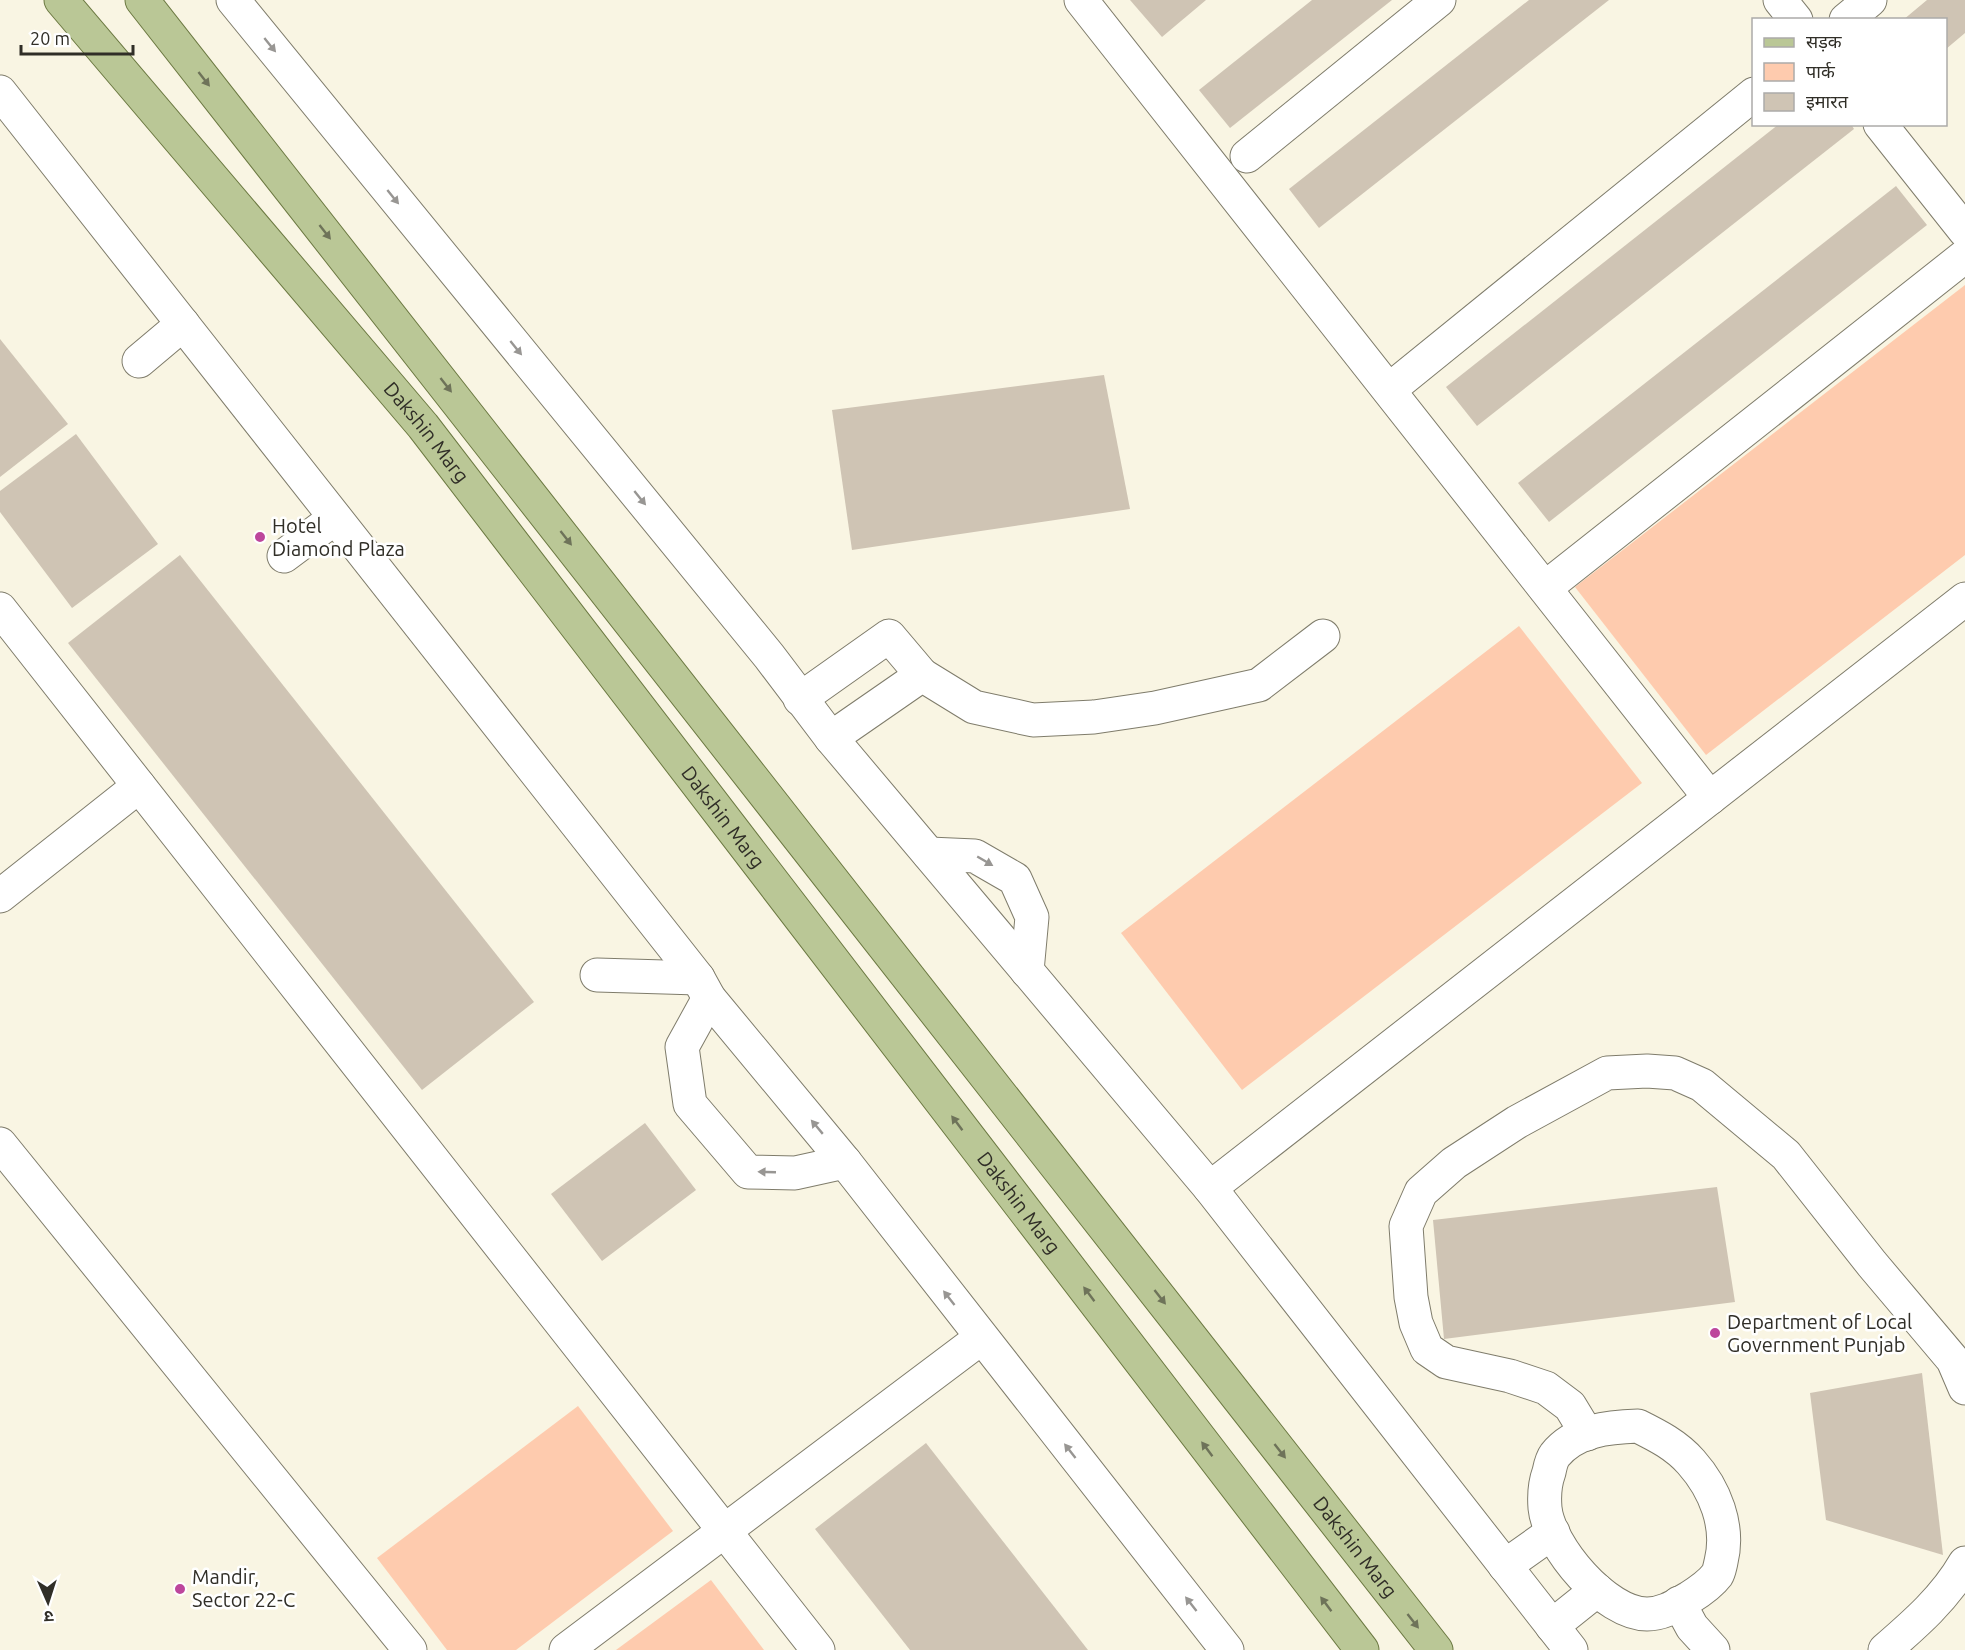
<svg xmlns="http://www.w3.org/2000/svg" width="1965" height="1650" viewBox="0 0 1965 1650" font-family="Ubuntu,'Noto Sans Devanagari',sans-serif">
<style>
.green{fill:#fecbae}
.building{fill:#cfc4b4}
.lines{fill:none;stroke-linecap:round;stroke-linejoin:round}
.minor-casing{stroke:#7f7c6b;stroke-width:35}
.major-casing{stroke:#6c7942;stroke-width:35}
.minor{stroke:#fff;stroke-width:33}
.major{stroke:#bac796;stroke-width:33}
.oneway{fill:#989693}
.oneway2{fill:#6e7359}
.poi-dot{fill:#bd469c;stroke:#fff;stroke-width:2}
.labels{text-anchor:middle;stroke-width:5;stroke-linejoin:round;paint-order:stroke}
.street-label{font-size:20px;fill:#302e27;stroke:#fff}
.poi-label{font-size:20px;fill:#302e27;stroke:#fff;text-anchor:start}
</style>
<rect width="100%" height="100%" fill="#f9f5e3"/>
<!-- green -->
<g class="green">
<path d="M1965 285V555L1706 755 1575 587Z"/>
<path d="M1519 626 1642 783 1242 1090 1121 933Z"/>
<path d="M578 1406 673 1531 516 1650H447L377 1558Z"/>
<path d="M711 1580 764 1650H616Z"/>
</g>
<!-- building -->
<g class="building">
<path d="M1130 0H1206L1162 37Z"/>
<path d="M1312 0H1392L1230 128 1199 90Z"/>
<path d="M1529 0H1609L1319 228 1289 189Z"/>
<path d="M1927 0H1965V33L1946 49V20H1903Z"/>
<path d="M1779 124H1851L1854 129 1477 426 1446 387Z"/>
<path d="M1896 186 1927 225 1549 522 1518 483Z"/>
<path d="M0 339 68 424 0 477Z"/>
<path d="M1104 375 1130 509 852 550 832 410Z"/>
<path d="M76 434 158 544 72 608 0 512V491Z"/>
<path d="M180 555 534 1002 422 1090 68 643Z"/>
<path d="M645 1123 696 1190 602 1261 551 1194Z"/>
<path d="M1717 1187 1735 1302 1444 1339 1433 1220Z"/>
<path d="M1922 1373 1943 1555 1826 1520 1810 1393Z"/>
<path d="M926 1443 1088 1650H910L815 1529Z"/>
</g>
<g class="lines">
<defs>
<g id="minor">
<path d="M233 0 769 656 831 738 1210 1188 1571 1650"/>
<path d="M1081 0 1710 798"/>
<path d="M1780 0 1796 20"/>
<path d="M1846 20 1870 0"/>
<path d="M0 92 698 978 709 998 845 1162 1227 1650"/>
<path d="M1880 124 1965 231"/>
<path d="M1247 156 1439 0"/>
<path d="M139 361 183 324"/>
<path d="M1389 390 1754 94"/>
<path d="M284 556 335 518"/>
<path d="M1545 588 1965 256"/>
<path d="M0 609 818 1650"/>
<path d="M800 699 889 636 922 675"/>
<path d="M831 738 922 675 974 707 1033 720 1094 717 1155 708 1259 685 1323 636"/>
<path d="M929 854 975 856 1015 879 1032 917 1027 971"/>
<path d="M0 896 139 786"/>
<path d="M597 975 698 978"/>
<path d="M709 998 682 1047 690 1104 748 1172 795 1173 845 1162"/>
<path d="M0 1144 410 1650"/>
<path d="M1210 1188 1965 599"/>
<path d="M1638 1426C1658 1436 1676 1445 1691 1462 1715 1489 1730 1526 1721 1562 1720 1566 1719 1572 1717 1575 1711 1583 1697 1593 1689 1598 1675 1606 1663 1614 1647 1614 1606 1614 1549 1547 1545 1508 1544 1496 1545 1483 1549 1472 1550 1467 1552 1459 1555 1455 1575 1430 1609 1427 1638 1426Z"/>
<path d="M1587 1434 1570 1406 1546 1388 1510 1376 1446 1362 1427 1349 1416 1323 1411 1297 1406 1226 1421 1192 1454 1163 1517 1122 1607 1073 1647 1071 1675 1073 1702 1085 1786 1155 1872 1264 1953 1360 1965 1388"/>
<path d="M1505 1566 1553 1532"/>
<path d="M1679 1603 1692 1627 1713 1650"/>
<path d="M1552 1626 1597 1590"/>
<path d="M566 1650 981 1338"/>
<path d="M1885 1650C1915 1624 1945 1598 1965 1563"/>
</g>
<g id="major">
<path id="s1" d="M61 0 423 426 1362 1650"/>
<path id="s2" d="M142 0 1436 1650"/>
</g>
</defs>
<!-- minor casing -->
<use href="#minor" class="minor-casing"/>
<!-- major casing -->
<use href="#major" class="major-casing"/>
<!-- minor -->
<use href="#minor" class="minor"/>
<!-- major -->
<use href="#major" class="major"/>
</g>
<!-- one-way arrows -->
<defs><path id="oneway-solid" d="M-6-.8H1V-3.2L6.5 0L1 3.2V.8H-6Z" transform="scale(1.5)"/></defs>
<g class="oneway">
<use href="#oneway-solid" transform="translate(270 45) rotate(51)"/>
<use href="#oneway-solid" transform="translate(393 197) rotate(51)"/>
<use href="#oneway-solid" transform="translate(516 348) rotate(51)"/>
<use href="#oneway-solid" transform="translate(640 498) rotate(51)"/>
<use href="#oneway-solid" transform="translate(985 861) rotate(30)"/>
<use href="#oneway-solid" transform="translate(817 1127) rotate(-130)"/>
<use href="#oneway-solid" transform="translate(767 1172) rotate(-178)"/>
<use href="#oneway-solid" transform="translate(949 1298) rotate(-128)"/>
<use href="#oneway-solid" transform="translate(1070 1451) rotate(-128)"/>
<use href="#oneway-solid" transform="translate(1191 1604) rotate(-128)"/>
</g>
<g class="oneway2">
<use href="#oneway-solid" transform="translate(204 79) rotate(52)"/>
<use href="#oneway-solid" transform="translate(325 232) rotate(52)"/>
<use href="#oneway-solid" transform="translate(446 385) rotate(52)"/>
<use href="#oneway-solid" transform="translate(566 538) rotate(52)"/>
<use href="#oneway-solid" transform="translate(957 1123) rotate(-127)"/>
<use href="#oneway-solid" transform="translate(1089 1294) rotate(-127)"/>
<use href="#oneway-solid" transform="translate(1160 1297) rotate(52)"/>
<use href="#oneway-solid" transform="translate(1207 1449) rotate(-127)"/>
<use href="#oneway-solid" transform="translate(1280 1451) rotate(52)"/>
<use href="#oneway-solid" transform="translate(1326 1604) rotate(-127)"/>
<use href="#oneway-solid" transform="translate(1413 1621) rotate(52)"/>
</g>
<!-- markers -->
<g class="poi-dot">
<circle cx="260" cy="537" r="6"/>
<circle cx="1715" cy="1333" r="6"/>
<circle cx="180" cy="1589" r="6"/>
</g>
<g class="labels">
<!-- street labels -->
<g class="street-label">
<text dy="7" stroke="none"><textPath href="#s1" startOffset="566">Dakshin Marg</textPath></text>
<text dy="7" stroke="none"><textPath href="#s1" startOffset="1052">Dakshin Marg</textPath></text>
<text dy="7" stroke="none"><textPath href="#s1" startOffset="1538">Dakshin Marg</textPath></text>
<text dy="7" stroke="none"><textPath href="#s2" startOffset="1966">Dakshin Marg</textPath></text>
</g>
<!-- poi labels -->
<g class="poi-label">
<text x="272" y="533">Hotel<tspan x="272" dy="23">Diamond Plaza</tspan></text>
<text x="1727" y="1329">Department of Local<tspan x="1727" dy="23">Government Punjab</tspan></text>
<text x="192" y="1584">Mandir,<tspan x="192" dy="23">Sector 22-C</tspan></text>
</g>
</g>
<!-- legend -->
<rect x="1752" y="18" width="195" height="108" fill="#ffffff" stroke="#acaba9" stroke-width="1.5"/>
<rect x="1764" y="38" width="30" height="9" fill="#bac796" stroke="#acaba9" stroke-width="1.5"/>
<text x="1806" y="48" font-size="18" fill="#302e27">सड़क</text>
<rect x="1764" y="63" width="30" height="18" fill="#fecbae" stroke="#acaba9" stroke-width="1.5"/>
<text x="1806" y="78" font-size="18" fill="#302e27">पार्क</text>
<rect x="1764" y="93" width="30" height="18" fill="#cfc4b4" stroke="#acaba9" stroke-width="1.5"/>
<text x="1806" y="108" font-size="18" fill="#302e27">इमारत</text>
<!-- north arrow -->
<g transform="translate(48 1602) rotate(177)" stroke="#ffffff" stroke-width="4.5" paint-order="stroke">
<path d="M0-4.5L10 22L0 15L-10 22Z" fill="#302e27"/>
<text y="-9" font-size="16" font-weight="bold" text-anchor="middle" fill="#302e27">उ</text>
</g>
<!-- scale -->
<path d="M21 45v9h112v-9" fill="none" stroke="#302e27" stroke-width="3"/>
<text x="30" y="45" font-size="18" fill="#302e27" stroke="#ffffff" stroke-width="4.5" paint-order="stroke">20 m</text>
</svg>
